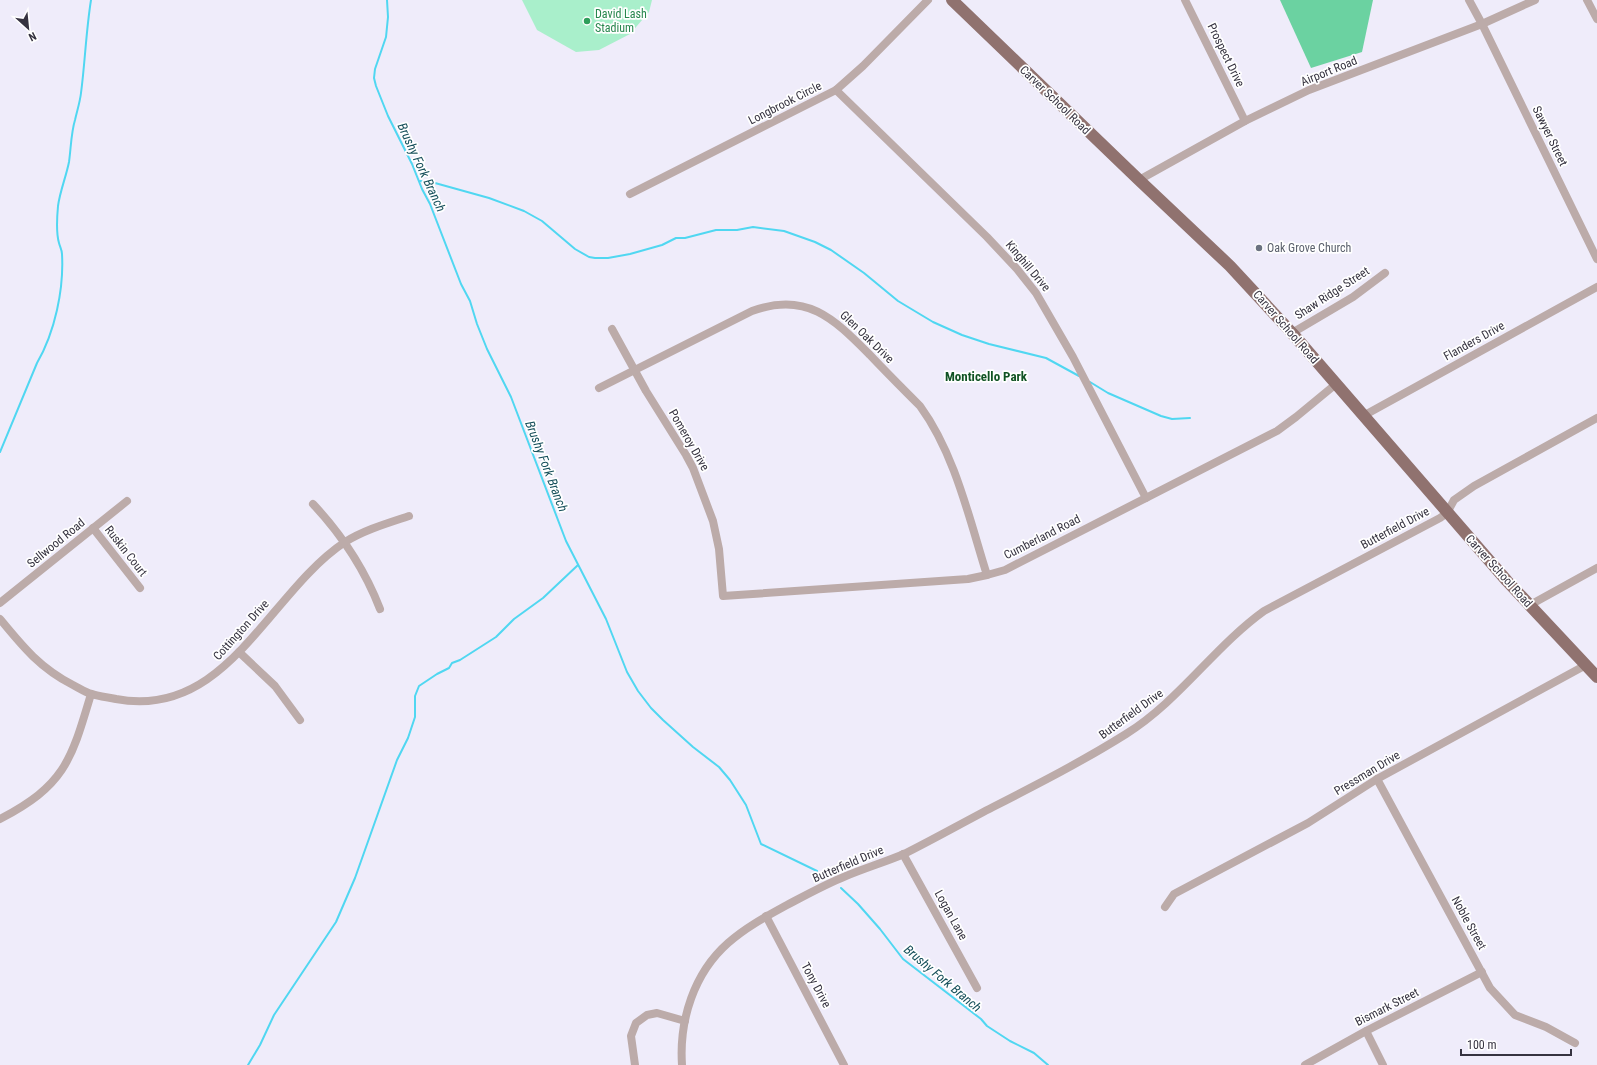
<svg xmlns="http://www.w3.org/2000/svg" width="1597" height="1065" viewBox="0 0 1597 1065" font-family="'Roboto Condensed',sans-serif">
<style>
.green{fill:#a9efcb}
.forest{fill:#6bd2a1}
.lines{fill:none;stroke-linecap:round;stroke-linejoin:round}
.stream{stroke:#50d7f1;stroke-width:2}
.street{stroke:#bcaba9;stroke-width:8}
.primary{stroke:#90726f;stroke-width:12}
.leisure-dot{fill:#2e9e5b;stroke:#fff;stroke-width:1.5}
.worship-dot{fill:#6b7280;stroke:#fff;stroke-width:1.5}
.labels{text-anchor:middle;stroke-width:3.5;stroke-linejoin:round;paint-order:stroke}
.leisure-label{font-size:12px;fill:#27864d;stroke:#fff;text-anchor:start}
.street-label{font-size:12px;fill:#363340;stroke:#fff}
.worship-label{font-size:12px;fill:#5b616d;stroke:#fff;text-anchor:start}
.water-label{font-size:13px;font-style:italic;fill:#17505b;stroke:#fff}
.neighbourhood-label{font-size:13px;font-weight:bold;fill:#115324;stroke:#fff}
</style>
<rect width="100%" height="100%" fill="#efecfa"/>
<!-- green -->
<path class="green" d="M522 0H652L649 12 630 34 599 50 576 52 537 30Z"/>
<!-- forest -->
<path class="forest" d="M1280 0H1373L1362 52 1311 68Z"/>
<g class="lines">
<!-- stream -->
<g class="stream">
<path d="M387 0 388 17 386 37 375 69 374 78 376 86 388 116 412 164 422 189 430 204 461 284 470 301 477 324 487 349 511 397 566 541 606 619 627 672 638 691 651 708 663 720 693 747 719 767 730 780 746 805 761 844 817 871"/>
<path d="M420 181 435 183 489 198 524 211 542 221 575 249 589 257 595 258H608L630 254 662 245 676 238H685L716 230H737L753 227 784 231 815 242 831 250 864 273 898 301 933 322 962 335 989 344 1046 358 1079 376"/>
<path d="M1090 382 1108 393 1161 416 1172 419 1190 418"/>
<path d="M0 452 37 363C55 332 64 289 62 254 62 250 60 247 59 243 56 233 57 217 58 206 60 191 66 177 69 162 71 148 71 133 75 120 77 111 80 102 81 93 85 63 86 31 91 0"/>
<path d="M841 888 858 904 880 929 903 959 981 1019 987 1026 1010 1041 1034 1053 1048 1065"/>
<path d="M248 1065 260 1045 274 1015 336 922 355 878 397 760 408 738 415 717V696L419 686 437 674 449 668 452 663 460 660 496 637 514 619 543 598 578 565"/>
</g>
<!-- street -->
<g class="street">
<path d="M1185 0 1245 121"/>
<path d="M1469 0 1482 24 1597 259"/>
<path d="M1587 0 1597 19"/>
<path d="M836 90 987 237 1017 269 1036 293 1073 357 1146 498"/>
<path d="M1139 180 1245 121 1309 90 1482 24 1535 0"/>
<path d="M630 194 836 90 863 66 928 0"/>
<path d="M612 329 646 391 686 455 693 468 713 521 719 549 723 596 968 579 987 575 1005 570 1277 431 1296 417 1336 384"/>
<path d="M1292 333 1353 297 1385 273"/>
<path d="M599 388 752 311C807 291 834 319 870 355 886 372 903 389 920 406 955 454 969 518 987 575"/>
<path d="M1363 416 1597 287"/>
<path d="M313 504C342 535 365 570 380 609"/>
<path d="M93 528 140 588"/>
<path d="M0 603 127 501"/>
<path d="M1530 605 1597 568"/>
<path d="M0 619C23 647 40 668 73 685 79 688 86 693 92 694 100 697 108 697 116 699 227 720 268 593 345 542 364 530 388 523 409 516"/>
<path d="M239 652 275 686 300 720"/>
<path d="M1377 779 1490 988 1515 1015 1546 1027 1575 1043"/>
<path d="M0 819C65 785 71 761 91 694"/>
<path d="M903 854 977 988"/>
<path d="M1165 907 1174 894 1308 823 1377 779 1586 665"/>
<path d="M766 916 844 1065"/>
<path d="M1366 1031 1383 1065"/>
<path d="M635 1065 631 1036 636 1023 647 1015 657 1013 685 1021"/>
<path d="M682 1065C679 1020 694 973 728 943 746 927 767 916 787 905 806 895 826 884 846 876 865 868 885 862 904 854 934 839 964 822 993 807 1038 784 1083 761 1126 734 1179 701 1214 647 1264 611L1440 518 1447 513 1454 500 1474 486 1597 418"/>
<path d="M1305 1065 1366 1031 1482 972"/>
</g>
<!-- primary -->
<path class="primary" d="M952 0 1139 180 1230 266 1292 333 1507 581 1597 677"/>
</g>
<!-- markers -->
<circle class="leisure-dot" cx="587" cy="21" r="4"/>
<circle class="worship-dot" cx="1259" cy="248" r="4"/>
<g class="labels">
<!-- leisure labels -->
<g class="leisure-label">
<text x="595" y="18">David Lash<tspan x="595" dy="14">Stadium</tspan></text>
</g>
<!-- street labels -->
<g class="street-label">
<text transform="translate(1226 55) rotate(64)" y="4">Prospect Drive</text>
<text transform="translate(1329 71) rotate(-22)" y="4">Airport Road</text>
<text transform="translate(1055 100) rotate(44)" y="4">Carver School Road</text>
<text transform="translate(785 103) rotate(-27)" y="4">Longbrook Circle</text>
<text transform="translate(1550 136) rotate(64)" y="4">Sawyer Street</text>
<text transform="translate(1028 266) rotate(50)" y="4">Kinghill Drive</text>
<text transform="translate(1332 293) rotate(-33)" y="4">Shaw Ridge Street</text>
<text transform="translate(1286 327) rotate(49)" y="4">Carver School Road</text>
<text transform="translate(867 337) rotate(44)" y="4">Glen Oak Drive</text>
<text transform="translate(1474 341) rotate(-29)" y="4">Flanders Drive</text>
<text transform="translate(689 440) rotate(60)" y="4">Pomeroy Drive</text>
<text transform="translate(1395 528) rotate(-28)" y="4">Butterfield Drive</text>
<text transform="translate(1042 537) rotate(-27)" y="4">Cumberland Road</text>
<text transform="translate(56 543) rotate(-39)" y="4">Sellwood Road</text>
<text transform="translate(126 551) rotate(52)" y="4">Ruskin Court</text>
<text transform="translate(1499 571) rotate(48)" y="4">Carver School Road</text>
<text transform="translate(241 630) rotate(-48)" y="4">Cottington Drive</text>
<text transform="translate(1131 714) rotate(-36)" y="4">Butterfield Drive</text>
<text transform="translate(1367 773) rotate(-31)" y="4">Pressman Drive</text>
<text transform="translate(848 864) rotate(-23)" y="4">Butterfield Drive</text>
<text transform="translate(951 915) rotate(61)" y="4">Logan Lane</text>
<text transform="translate(1469 923) rotate(61)" y="4">Noble Street</text>
<text transform="translate(816 985) rotate(62)" y="4">Tony Drive</text>
<text transform="translate(1387 1007) rotate(-27)" y="4">Bismark Street</text>
</g>
<!-- worship labels -->
<g class="worship-label">
<text x="1267" y="252">Oak Grove Church</text>
</g>
<!-- water labels -->
<g class="water-label">
<text transform="translate(422 167) rotate(65)" y="5">Brushy Fork Branch</text>
<text transform="translate(547 466) rotate(69)" y="5">Brushy Fork Branch</text>
<text transform="translate(943 978) rotate(40)" y="5">Brushy Fork Branch</text>
</g>
<!-- neighbourhood labels -->
<g class="neighbourhood-label">
<text x="986" y="381">Monticello Park</text>
</g>
</g>
<!-- north arrow -->
<g transform="translate(28 28) rotate(153)" stroke="#ffffff" stroke-width="3" paint-order="stroke">
<path d="M0-3L7 15L0 10L-7 15Z" fill="#363340"/>
<text y="-6" font-size="11" font-weight="bold" text-anchor="middle" fill="#363340">N</text>
</g>
<!-- scale -->
<path d="M1461 1049v6h110v-6" fill="none" stroke="#363340" stroke-width="2"/>
<text x="1467" y="1049" font-size="12" fill="#363340" stroke="#ffffff" stroke-width="3" paint-order="stroke">100 m</text>
</svg>
